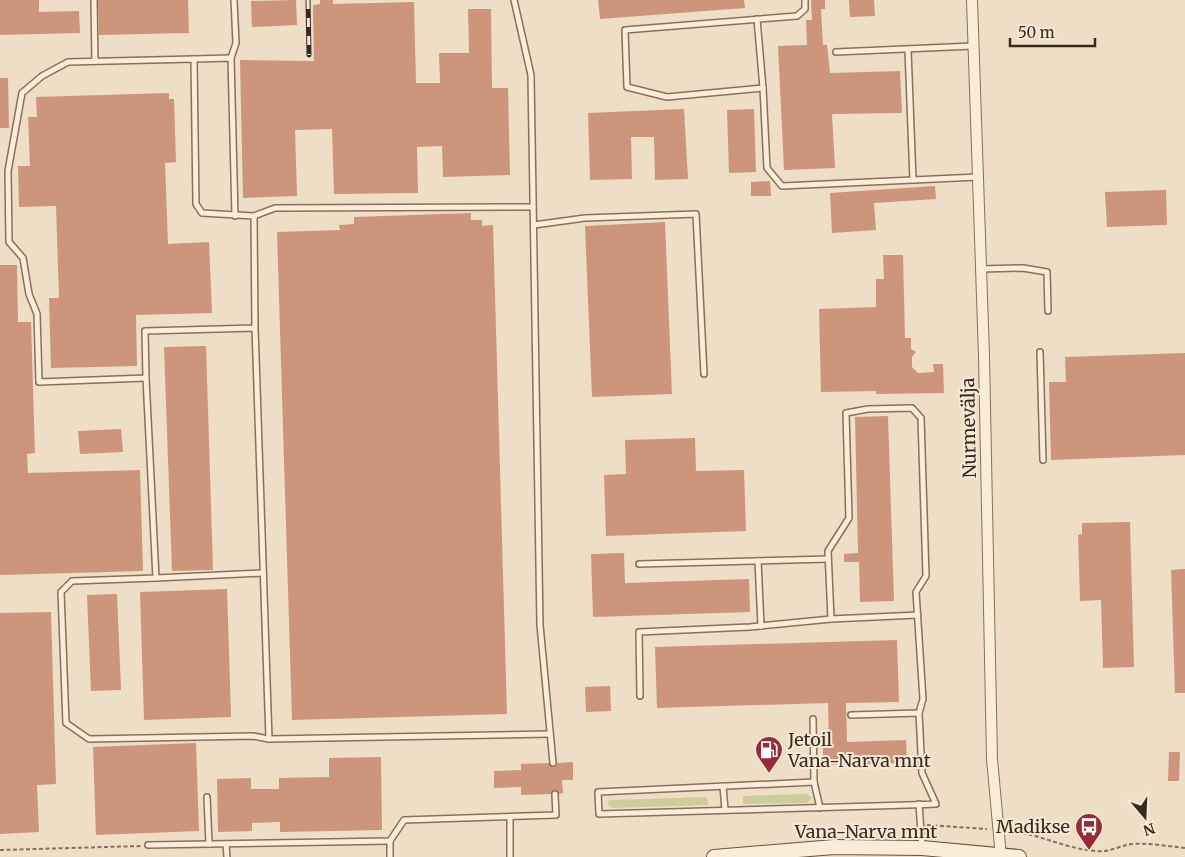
<svg xmlns="http://www.w3.org/2000/svg" width="1185" height="857" viewBox="0 0 1185 857" font-family="Merriweather,serif">
<style>
.green{fill:#cccd99}
.building{fill:#cd957b}
.lines{fill:none;stroke-linecap:round;stroke-linejoin:round}
.lane-casing{stroke:#8a6f5b;stroke-width:8}
.street-casing{stroke:#8a6f5b;stroke-width:12}
.secondary-casing{stroke:#6c503e;stroke-width:16}
.path{stroke:#8a6f5b;stroke-width:2;stroke-dasharray:4 2.5;stroke-linecap:butt}
.lane{stroke:#f9ecd9;stroke-width:5}
.street{stroke:#f9ecd9;stroke-width:10}
.secondary{stroke:#f9ecd9;stroke-width:14}
.rail-casing{stroke:#3a291f;stroke-width:5}
.rail{stroke:#f6e9d5;stroke-width:3;stroke-dasharray:9;stroke-linecap:butt}
.labels{text-anchor:middle;stroke-width:4;stroke-linejoin:round;paint-order:stroke}
.street-label{font-size:18px;fill:#3a291f;stroke:#f6e9d5}
.poi-label{font-size:18px;fill:#3a291f;stroke:#f6e9d5;text-anchor:start}
</style>
<rect width="100%" height="100%" fill="#eedec5"/>
<!-- green -->
<g class="green">
<path d="M808 794 812 798 807 803 743 804V796Z"/>
<path d="M707 797 708 805 612 808 607 804 609 800Z"/>
</g>
<!-- building -->
<g class="building">
<path d="M0 0H39V12L79 11 80 33 0 35Z"/>
<path d="M98 0H188L189 33 99 35Z"/>
<path d="M296 0 297 25 252 27 251 1Z"/>
<path d="M320 0H333V4L414 2 416 83H440L439 53H469L468 9H491L492 88H508L510 175 443 177 442 146 417 147 418 193 334 194 332 129 295 130 297 196 243 198 240 60 314 61 313 5 320 4Z"/>
<path d="M598 0H744L745 8 600 19Z"/>
<path d="M811 0H825V9H821L823 45H827L830 73 900 71 902 113 832 114 835 168 784 170 778 46 807 45 806 20H812Z"/>
<path d="M849 0H874L875 16 850 17Z"/>
<path d="M0 78H8L9 128H0Z"/>
<path d="M169 93V99H174L176 162 165 163 168 244 209 242 212 313 136 315 137 366 51 368 49 298H59L56 206 19 207 18 166H30L28 117H37L36 97Z"/>
<path d="M684 109 688 179 655 180 654 137H631L632 179 590 180 588 113Z"/>
<path d="M754 109 756 172 729 173 727 110Z"/>
<path d="M770 181 771 196H751V182Z"/>
<path d="M935 186 936 199 874 203 876 230 832 233 830 193Z"/>
<path d="M1166 190 1167 225 1107 227 1105 192Z"/>
<path d="M471 213V220H482V226L493 225 507 714 292 720 277 232 340 230 339 225 354 224V217Z"/>
<path d="M665 222 672 394 592 397 585 226Z"/>
<path d="M883 255H903L905 338H911V349L916 352 912 357V367L918 373 934 372 933 364H943L944 393 876 394V391L821 392 819 309 876 307V279H884Z"/>
<path d="M0 265H17L18 322H31L35 453 27 454 28 473 140 470 143 571 0 575Z"/>
<path d="M206 346 213 570 172 571 164 347Z"/>
<path d="M1185 353V455L1051 460 1049 382H1066L1065 357Z"/>
<path d="M888 416 894 601 860 602 859 562H844V554L858 553 855 417Z"/>
<path d="M121 429 123 452 80 454 78 431Z"/>
<path d="M695 438 696 471 744 470 746 531 606 536 604 475 626 474 625 440Z"/>
<path d="M1130 522 1134 667 1103 668 1101 600 1080 601 1078 535 1082 534V523Z"/>
<path d="M624 553 625 583 749 579 750 612 593 617 591 554Z"/>
<path d="M1185 569V693H1175L1171 570Z"/>
<path d="M227 589 231 717 144 720 140 592Z"/>
<path d="M117 594 121 690 91 691 87 595Z"/>
<path d="M51 612 56 784 37 785 39 832 0 834V613Z"/>
<path d="M897 640 899 702 846 703 847 742 906 740 907 763 823 765V745L829 744 828 703 657 708 655 647Z"/>
<path d="M610 686 611 711 586 712 585 687Z"/>
<path d="M196 743 199 831 96 835 93 747Z"/>
<path d="M1169 752H1180L1179 781H1168Z"/>
<path d="M381 757 382 830 280 832V822L252 823V831L218 832 217 779 251 778V789H279V778L329 777V758Z"/>
<path d="M573 762V780H562L563 793 559 794 555 790 551 794 521 795V787L494 788V771L521 770V764L549 763 553 767 557 763Z"/>
</g>
<g class="lines">
<defs>
<g id="lane">
<path d="M94 0 95 61"/>
<path d="M514 0 531 75 540 625 553 763"/>
<path d="M805 0V9L797 16 625 30 627 87 667 97 763 88 767 168 782 186 913 180"/>
<path d="M757 19 763 88"/>
<path d="M908 50 913 180 978 177"/>
<path d="M836 52 973 46"/>
<path d="M231 58 236 43 234 0"/>
<path d="M194 59 231 58 235 216"/>
<path d="M254 216 275 208 533 207"/>
<path d="M534 225 585 218 696 214 704 374"/>
<path d="M981 269 1023 268 1047 272 1048 311"/>
<path d="M255 328 145 331 146 378 39 382 37 314 29 294 23 258 9 242 8 171 22 93 42 76 68 62 194 59 196 204 202 213 254 216 255 328 269 739 550 734"/>
<path d="M1040 352 1043 460"/>
<path d="M146 378 156 578 72 581 61 592 66 723 89 739 253 736 269 739"/>
<path d="M758 561 761 626"/>
<path d="M639 564 828 559"/>
<path d="M156 578 263 573"/>
<path d="M918 615 831 619 828 551 849 518 846 413 868 409 912 408 921 418 926 576 916 592 923 699 919 713"/>
<path d="M640 696 639 632 750 627 831 619"/>
<path d="M813 719 814 782"/>
<path d="M723 786 725 810"/>
<path d="M207 797 209 844"/>
<path d="M919 804 922 847"/>
<path d="M820 808 814 782 598 792 599 814C712 811 824 808 936 804L922 773 919 713 851 715"/>
<path d="M226 844 227 857"/>
<path d="M148 845 390 841"/>
<path d="M390 857V841L404 820 556 815 555 794"/>
<path d="M510 857V817"/>
</g>
<path id="street" d="M972 0 984 356 992 759 1001 857"/>
<path id="secondary" d="M714 857 834 847 922 848 1019 857"/>
</defs>
<!-- lane casing -->
<use href="#lane" class="lane-casing"/>
<!-- street casing -->
<use href="#street" class="street-casing"/>
<!-- secondary casing -->
<use href="#secondary" class="secondary-casing"/>
<!-- path -->
<g class="path">
<path d="M927 825 987 829"/>
<path d="M1009 831C1040 834 1063 848 1095 851 1109 853 1118 846 1132 844 1149 843 1168 846 1185 848"/>
<path d="M0 850 141 846"/>
</g>
<!-- lane -->
<use href="#lane" class="lane"/>
<!-- street -->
<use href="#street" class="street"/>
<!-- secondary -->
<use href="#secondary" class="secondary"/>
<defs>
<path id="rail" d="M308 0 309 55"/>
</defs>
<!-- rail casing -->
<use href="#rail" class="rail-casing"/>
<!-- rail -->
<use href="#rail" class="rail"/>
</g>
<!-- icons -->
<defs>
<symbol id="fuel-pin" viewBox="-11 -11 22 30"><path d="M0 17L-7.5 6A9.5 9.5 0 1 1 7.5 6Z" fill="#992b37" stroke="#f6e9d5"/><path d="M-5.5-6h7V0h2V4h1.3V-2.5L3-4.5l.8-.8L6-3V5H2.5V1h-1V6h-7ZM-4.2-4.7v3.2H.2V-4.7Z" fill="#fff"/></symbol>
<symbol id="bus-pin" viewBox="-11 -11 22 30"><path d="M0 17L-7.5 6A9.5 9.5 0 1 1 7.5 6Z" fill="#992b37" stroke="#f6e9d5"/><path d="M-5-6H5V4H4V6H2V4H-2V6H-4V4H-5ZM-3.5-4V0h7V-4ZM-3.5 1.2v1.5H-2V1.2ZM2 1.2v1.5H3.5V1.2Z" fill="#fff"/></symbol>
</defs>
<g fill-rule="evenodd">
<use href="#fuel-pin" x="753" y="734" width="32" height="43"/>
<use href="#bus-pin" x="1073" y="811" width="32" height="43"/>
</g>
<g class="labels">
<!-- street labels -->
<g class="street-label">
<text transform="translate(969 428) rotate(-91)" y="6">Nurmevälja</text>
<text x="866" y="838">Vana-Narva mnt</text>
</g>
<!-- poi labels -->
<g class="poi-label">
<text x="788" y="746">Jetoil<tspan x="788" dy="21">Vana-Narva mnt</tspan></text>
<text x="1070" y="833" text-anchor="end">Madikse</text>
</g>
</g>
<!-- north arrow -->
<g transform="translate(1145 817) rotate(161)" stroke="#f6e9d5" stroke-width="4" paint-order="stroke">
<path d="M0-4L9 19L0 12L-9 19Z" fill="#3a291f"/>
<text y="-8" font-size="14" font-weight="bold" text-anchor="middle" fill="#3a291f">N</text>
</g>
<!-- scale -->
<path d="M1010 38v8h85v-8" fill="none" stroke="#3a291f" stroke-width="2.5"/>
<text x="1018" y="38" font-size="15" fill="#3a291f" stroke="#f6e9d5" stroke-width="4" paint-order="stroke">50 m</text>
</svg>
